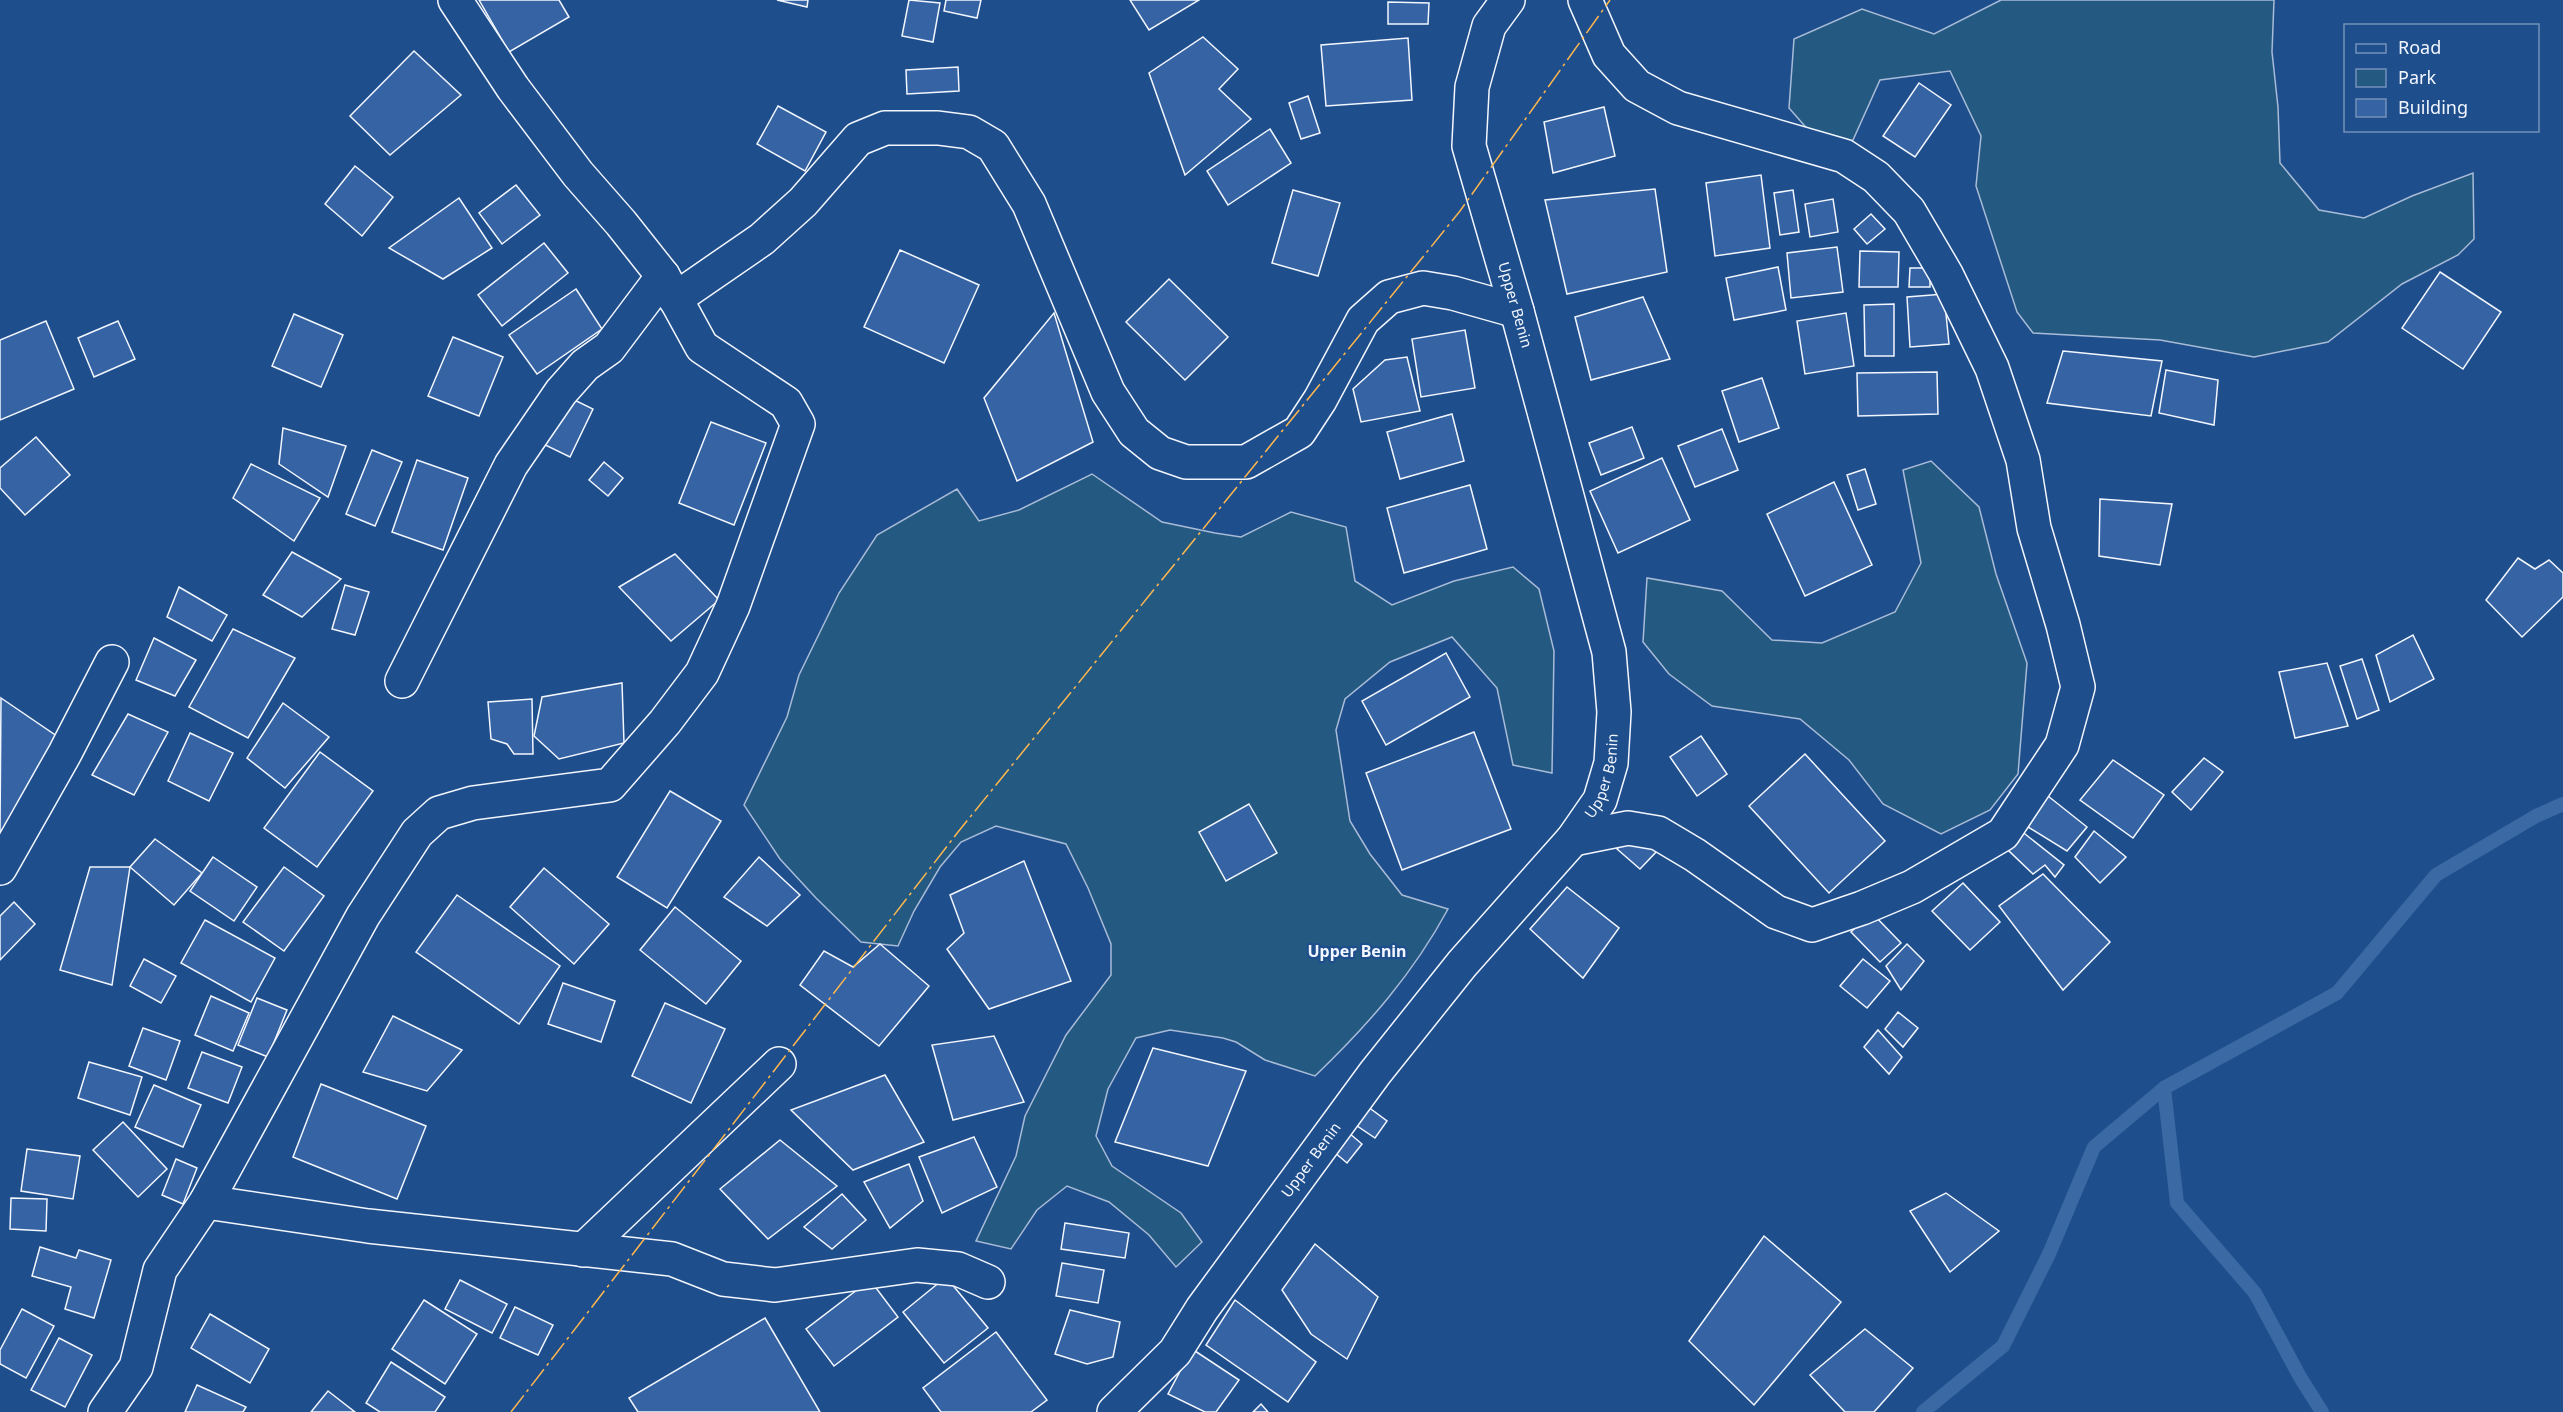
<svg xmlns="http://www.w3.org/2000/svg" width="2563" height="1412" viewBox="0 0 2563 1412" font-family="'Noto Sans',sans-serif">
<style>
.green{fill:#245a82;stroke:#a8bbd7;stroke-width:1.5}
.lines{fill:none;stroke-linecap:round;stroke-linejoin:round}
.stream{stroke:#3b69a3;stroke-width:14}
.building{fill:#3563a3;stroke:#f2f6ff;stroke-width:1.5}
.minor-casing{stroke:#f2f6ff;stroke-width:36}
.minor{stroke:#1f4e8c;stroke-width:33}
.power{stroke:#ffb74d;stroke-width:1.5;stroke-dasharray:21 4.5 3 4.5;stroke-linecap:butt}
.labels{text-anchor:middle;stroke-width:4.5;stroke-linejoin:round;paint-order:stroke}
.street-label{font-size:15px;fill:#f2f6ff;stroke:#1f4e8c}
.neighbourhood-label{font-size:16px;font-weight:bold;fill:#f2f6ff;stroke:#1f4e8c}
</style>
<rect width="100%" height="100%" fill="#1f4e8c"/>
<!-- green -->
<g class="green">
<path d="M2001 0H2274L2272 52 2278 107 2280 163 2319 210 2364 218 2412 196 2473 173 2474 239 2458 255 2402 284 2328 342 2254 357 2160 340 2033 333 2017 312 1976 186 1981 136 1950 71 1880 80 1853 140 1818 141 1789 108 1794 39 1862 9 1934 34Z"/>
<path d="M1931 461 1979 507 1996 574 2027 663 2018 774 1990 810 1941 834 1883 804 1849 760 1800 719 1712 706 1669 674 1643 642 1647 578 1722 591 1772 640 1822 643 1895 612 1921 563 1903 470Z"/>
<path d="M1092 474 1162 522 1215 533 1241 537 1291 512 1346 527 1355 581 1392 605 1454 581 1513 567 1539 589 1554 651 1552 773 1513 765 1497 688 1452 637 1390 662 1345 699 1336 730 1350 821 1370 854 1402 895 1448 909C1413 974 1368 1025 1315 1076L1265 1060 1236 1042 1223 1038 1170 1030 1136 1038 1108 1089 1096 1136 1112 1166 1181 1213 1202 1242 1176 1267 1149 1235 1109 1202 1067 1186 1037 1210 1011 1249 976 1241 1016 1156 1025 1116 1066 1035 1111 975V944L1088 888 1066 844 996 826 961 842 940 867 914 911 898 946 861 942 816 898 780 859 744 805 787 717 799 675 839 593 877 535 957 489 979 521 1019 510Z"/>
</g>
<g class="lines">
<!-- stream -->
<g class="stream">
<path d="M2164 1088 2177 1203 2255 1293 2300 1377 2322 1412"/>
<path d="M1923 1412 2003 1346 2049 1254 2094 1147 2164 1088 2337 993 2436 875 2536 816 2563 804"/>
</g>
</g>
<!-- building -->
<g class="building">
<path d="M479 0H559L569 17 509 52Z"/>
<path d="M777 0H808L807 7Z"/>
<path d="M909 0 940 3 933 42 902 36Z"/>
<path d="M946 0H981L977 18 944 11Z"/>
<path d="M1130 0H1199L1149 30Z"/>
<path d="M1388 2 1429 3 1428 24H1388Z"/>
<path d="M1203 37 1238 69 1219 89 1251 119 1185 175 1149 73Z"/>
<path d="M1408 38 1412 100 1326 106 1321 45Z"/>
<path d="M414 51 461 95 390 155 350 116Z"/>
<path d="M958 67 959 91 907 94 906 70Z"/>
<path d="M1919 83 1951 105 1915 157 1883 136Z"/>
<path d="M1308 96 1320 133 1301 139 1289 103Z"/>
<path d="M778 106 826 132 805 171 757 144Z"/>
<path d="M1604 107 1615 156 1553 173 1544 122Z"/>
<path d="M1270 129 1291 163 1228 205 1207 171Z"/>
<path d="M355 166 393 197 362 236 325 204Z"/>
<path d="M1761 175 1770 248 1715 256 1706 183Z"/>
<path d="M516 185 540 215 502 244 479 213Z"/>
<path d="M1655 189 1667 272 1567 294 1545 200Z"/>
<path d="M1293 190 1340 203 1318 276 1272 263Z"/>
<path d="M1793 190 1799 232 1780 235 1774 193Z"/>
<path d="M459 198 492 248 443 279 389 248Z"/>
<path d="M1833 199 1838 232 1810 237 1805 204Z"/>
<path d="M1871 214 1885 229 1867 244 1854 229Z"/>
<path d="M544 243 568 273 502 326 478 295Z"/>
<path d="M1837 247 1843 292 1791 298 1787 253Z"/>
<path d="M900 250 979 285 944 363 864 327Z"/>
<path d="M1860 251 1899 252 1898 287H1859Z"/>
<path d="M1778 267 1786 310 1734 320 1726 278Z"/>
<path d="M1910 268H1930V287H1909Z"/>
<path d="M2440 272 2501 312 2463 369 2402 328Z"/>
<path d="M1169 279 1228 337 1185 380 1126 322Z"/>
<path d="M576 289 602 329 537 374 509 335Z"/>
<path d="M1944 294 1949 344 1910 347 1907 297Z"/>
<path d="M1643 297 1670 359 1591 380 1575 317Z"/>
<path d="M1894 304V356H1865L1864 305Z"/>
<path d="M1054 313 1093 442 1017 481 984 398Z"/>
<path d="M1846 313 1854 366 1805 374 1797 321Z"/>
<path d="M294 314 343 335 321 387 272 366Z"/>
<path d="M46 321 74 389 0 420V340Z"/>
<path d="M118 321 135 359 94 377 78 338Z"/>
<path d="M1465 330 1475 388 1421 397 1412 339Z"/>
<path d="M453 337 503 357 479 416 428 396Z"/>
<path d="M2063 351 2162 361 2151 416 2047 403Z"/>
<path d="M1407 357 1420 411 1361 422 1353 389 1385 360Z"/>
<path d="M2166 370 2218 380 2214 425 2159 413Z"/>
<path d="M1937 372 1938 414 1858 416 1857 373Z"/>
<path d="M1762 378 1779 428 1739 442 1722 391Z"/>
<path d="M562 394 593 409 570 457 539 442Z"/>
<path d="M1452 414 1464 461 1400 479 1387 432Z"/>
<path d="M711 422 766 443 734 525 679 503Z"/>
<path d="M1632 427 1644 458 1601 475 1589 443Z"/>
<path d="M283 428 346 446 328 497 279 464Z"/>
<path d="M1722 429 1738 470 1695 487 1678 446Z"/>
<path d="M36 437 70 475 25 515 0 488V468Z"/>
<path d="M372 450 402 462 375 526 346 514Z"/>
<path d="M1662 458 1690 520 1618 553 1590 491Z"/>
<path d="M417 460 468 478 443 550 392 532Z"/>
<path d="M604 462 623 478 608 496 589 480Z"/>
<path d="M251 464 320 498 294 541 233 498Z"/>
<path d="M1865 469 1876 504 1858 510 1847 475Z"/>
<path d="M1834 482 1872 565 1805 596 1767 514Z"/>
<path d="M1470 485 1487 549 1404 573 1387 508Z"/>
<path d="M2100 499 2172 504 2160 565 2099 556Z"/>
<path d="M292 552 341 579 302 617 263 595Z"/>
<path d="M675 554 719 600 671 641 619 587Z"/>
<path d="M2518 558 2535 569 2549 560 2563 573V597L2522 637 2486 600Z"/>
<path d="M345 585 369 592 355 635 332 629Z"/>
<path d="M179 587 227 615 212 641 167 617Z"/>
<path d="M233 629 295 658 248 738 189 707Z"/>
<path d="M2413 635 2434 679 2390 702 2376 655Z"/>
<path d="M154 638 196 660 175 696 136 680Z"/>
<path d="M1446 653 1470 697 1386 745 1362 701Z"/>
<path d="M2362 659 2379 710 2357 719 2340 666Z"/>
<path d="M2327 663 2348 726 2295 738 2279 672Z"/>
<path d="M622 683 624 743 559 759 534 736 542 697Z"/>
<path d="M1 698 64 741 1 832H0Z"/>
<path d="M532 699 533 754H514L507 744 491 739 488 702Z"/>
<path d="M283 703 329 737 285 788 247 758Z"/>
<path d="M128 714 168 732 134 795 92 775Z"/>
<path d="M1474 732 1511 829 1402 870 1366 773Z"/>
<path d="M190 733 233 753 209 801 168 781Z"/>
<path d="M1701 736 1727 774 1697 796 1670 757Z"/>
<path d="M320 752 373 791 317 867 264 828Z"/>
<path d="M1805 754 1885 841 1829 893 1749 806Z"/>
<path d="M2204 758 2223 772 2191 810 2172 792Z"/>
<path d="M2113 760 2164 795 2133 838 2080 800Z"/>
<path d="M670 791 721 821 667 908 617 877Z"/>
<path d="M2048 796 2087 827 2067 851 2028 827Z"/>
<path d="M1249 804 1277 853 1226 881 1199 832Z"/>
<path d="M2020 830 2064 865 2055 877 2045 865 2033 874 2008 850Z"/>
<path d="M2094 831 2126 857 2100 883 2075 857Z"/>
<path d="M1631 832 1657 851 1640 869 1617 849Z"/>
<path d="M155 839 202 873 174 905 130 867Z"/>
<path d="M213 857 257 887 234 921 190 891Z"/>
<path d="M759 857 800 895 767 926 724 897Z"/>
<path d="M1024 861 1071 981 989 1009 947 949 964 933 950 895Z"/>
<path d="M90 867H130L112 985 60 970Z"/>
<path d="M284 867 324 896 284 951 243 922Z"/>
<path d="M544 868 609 924 574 964 510 907Z"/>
<path d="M2043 874 2110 942 2063 990 1999 906Z"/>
<path d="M1963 883 2000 922 1970 950 1932 911Z"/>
<path d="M1567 887 1619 928 1583 978 1530 929Z"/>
<path d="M457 895 560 966 519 1024 416 952Z"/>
<path d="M14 902 35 924 0 960V916Z"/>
<path d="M675 907 741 961 706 1004 640 950Z"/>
<path d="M1871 912 1901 943 1880 962 1851 932Z"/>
<path d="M205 920 275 958 251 1002 181 963Z"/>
<path d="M880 944 929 986 879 1046 800 985 824 951 853 967Z"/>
<path d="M1907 944 1924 961 1901 990 1886 966Z"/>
<path d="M144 959 176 976 161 1003 130 986Z"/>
<path d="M1863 959 1890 981 1867 1008 1840 986Z"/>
<path d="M563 983 615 1001 601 1042 548 1024Z"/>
<path d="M211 996 249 1013 233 1051 195 1035Z"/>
<path d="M257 998 287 1010 268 1057 238 1045Z"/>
<path d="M665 1003 725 1029 691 1103 632 1076Z"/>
<path d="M1898 1012 1918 1028 1903 1047 1885 1029Z"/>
<path d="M393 1016 462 1050 427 1091 363 1072Z"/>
<path d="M143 1028 180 1041 166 1080 129 1066Z"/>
<path d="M1878 1030 1902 1057 1889 1074 1864 1047Z"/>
<path d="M994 1036 1024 1102 953 1120 932 1045Z"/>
<path d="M1153 1048 1246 1071 1208 1166 1115 1142Z"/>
<path d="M202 1052 242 1067 228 1103 188 1088Z"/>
<path d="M89 1062 142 1077 130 1115 78 1098Z"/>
<path d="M885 1075 924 1142 853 1170 791 1110Z"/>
<path d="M321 1084 426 1126 397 1199 293 1157Z"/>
<path d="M154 1085 201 1105 183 1147 135 1127Z"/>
<path d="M1360 1101 1387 1121 1375 1138 1347 1119Z"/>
<path d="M123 1122 167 1169 138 1197 93 1150Z"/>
<path d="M1343 1128 1362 1144 1347 1163 1327 1146Z"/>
<path d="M974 1137 997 1187 942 1213 919 1157Z"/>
<path d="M780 1140 837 1186 768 1239 720 1189Z"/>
<path d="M27 1149 80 1156 73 1199 21 1191Z"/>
<path d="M176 1159 197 1168 183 1204 162 1195Z"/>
<path d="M909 1164 923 1201 890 1228 864 1182Z"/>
<path d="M1946 1193 1999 1231 1950 1272 1910 1211Z"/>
<path d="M842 1194 866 1220 832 1249 804 1227Z"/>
<path d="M11 1198 47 1199 46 1231 10 1229Z"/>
<path d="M1065 1223 1129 1233 1125 1258 1061 1249Z"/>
<path d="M1764 1236 1841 1302 1754 1405 1689 1341Z"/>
<path d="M1315 1244 1378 1297 1347 1359 1311 1334 1282 1290Z"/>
<path d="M40 1247 76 1258 79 1250 111 1260 94 1318 65 1309 71 1287 32 1276Z"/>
<path d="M1062 1263 1104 1270 1098 1303 1056 1296Z"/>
<path d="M946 1277 988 1328 944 1363 903 1312Z"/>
<path d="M460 1280 507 1304 492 1333 445 1309Z"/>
<path d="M870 1280 898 1317 834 1366 806 1329Z"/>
<path d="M424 1300 477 1334 445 1384 392 1349Z"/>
<path d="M1235 1300 1316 1362 1288 1402 1206 1345Z"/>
<path d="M515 1307 553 1325 538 1355 500 1338Z"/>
<path d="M22 1309 54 1326 26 1378 0 1364V1350Z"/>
<path d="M1070 1310 1120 1322 1113 1357 1087 1364 1055 1354Z"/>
<path d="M210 1314 269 1349 250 1383 191 1348Z"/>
<path d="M765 1318 820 1412H638L629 1398Z"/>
<path d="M1865 1329 1913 1368 1874 1412H1845L1810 1375Z"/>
<path d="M996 1332 1047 1400 1031 1412H941L923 1388Z"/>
<path d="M59 1338 92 1355 65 1407 31 1390Z"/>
<path d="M1192 1349 1239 1380 1216 1412H1205L1168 1394Z"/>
<path d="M391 1362 445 1397 435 1412H380L366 1403Z"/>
<path d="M197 1385 246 1407 243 1412H185Z"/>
<path d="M328 1391 355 1412H311Z"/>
<path d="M1261 1404 1268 1412H1253Z"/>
</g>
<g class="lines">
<defs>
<g id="minor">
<path d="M675 299 762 239 803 202 858 139 885 128H938L969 132 993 146 1029 204 1108 392 1134 432 1160 453 1186 462H1246L1299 432 1320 400 1363 320 1389 297 1423 288 1453 293 1517 311"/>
<path d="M402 681 511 465 561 392 585 365 609 348 663 276"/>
<path d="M1573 839 1628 828 1658 833 1695 855 1776 912 1812 925 1862 908 1912 887 2003 834 2062 745 2078 687 2063 625 2034 528 2023 460 1992 368 1946 274 1909 211 1876 177 1844 156 1678 108 1637 86 1609 55 1585 0"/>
<path d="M0 868 65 753 112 662"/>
<path d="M206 1202 368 1226 672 1259 723 1279 775 1285 917 1265 958 1269 988 1282"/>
<path d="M583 1250 779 1064"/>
<path d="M105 1412 136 1367 160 1270 206 1202 363 916 417 833 439 813 473 803 610 785 665 722 702 673 733 606 798 424 786 403 702 347 663 276 621 223 578 174 513 88 455 0"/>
<path id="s1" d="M1114 1412 1175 1352 1202 1309 1375 1073 1462 964 1573 839 1600 800 1611 763 1614 712 1609 652 1517 311 1469 146 1472 87 1489 26 1508 0"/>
</g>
</defs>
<!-- minor casing -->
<use href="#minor" class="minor-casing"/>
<!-- minor -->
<use href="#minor" class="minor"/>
<!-- power -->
<path class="power" d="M511 1412 958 832 1460 211 1610 0"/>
</g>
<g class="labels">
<!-- street labels -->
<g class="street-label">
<text transform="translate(1515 305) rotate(74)" y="5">Upper Benin</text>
<text dy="5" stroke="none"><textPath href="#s1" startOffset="807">Upper Benin</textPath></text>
<text dy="5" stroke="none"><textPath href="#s1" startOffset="321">Upper Benin</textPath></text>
</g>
<!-- neighbourhood labels -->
<g class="neighbourhood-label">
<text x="1357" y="957">Upper Benin</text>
</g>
</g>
<!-- legend -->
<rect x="2344" y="24" width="195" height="108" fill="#1f4e8c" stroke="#7391ba" stroke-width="1.5"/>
<rect x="2356" y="44" width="30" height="9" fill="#1f4e8c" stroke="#7391ba" stroke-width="1.5"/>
<text x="2398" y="54" font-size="18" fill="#f2f6ff">Road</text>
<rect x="2356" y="69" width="30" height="18" fill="#245a82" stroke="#7391ba" stroke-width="1.5"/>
<text x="2398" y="84" font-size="18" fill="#f2f6ff">Park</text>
<rect x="2356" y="99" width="30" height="18" fill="#3563a3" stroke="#7391ba" stroke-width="1.5"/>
<text x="2398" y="114" font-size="18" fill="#f2f6ff">Building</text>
</svg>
